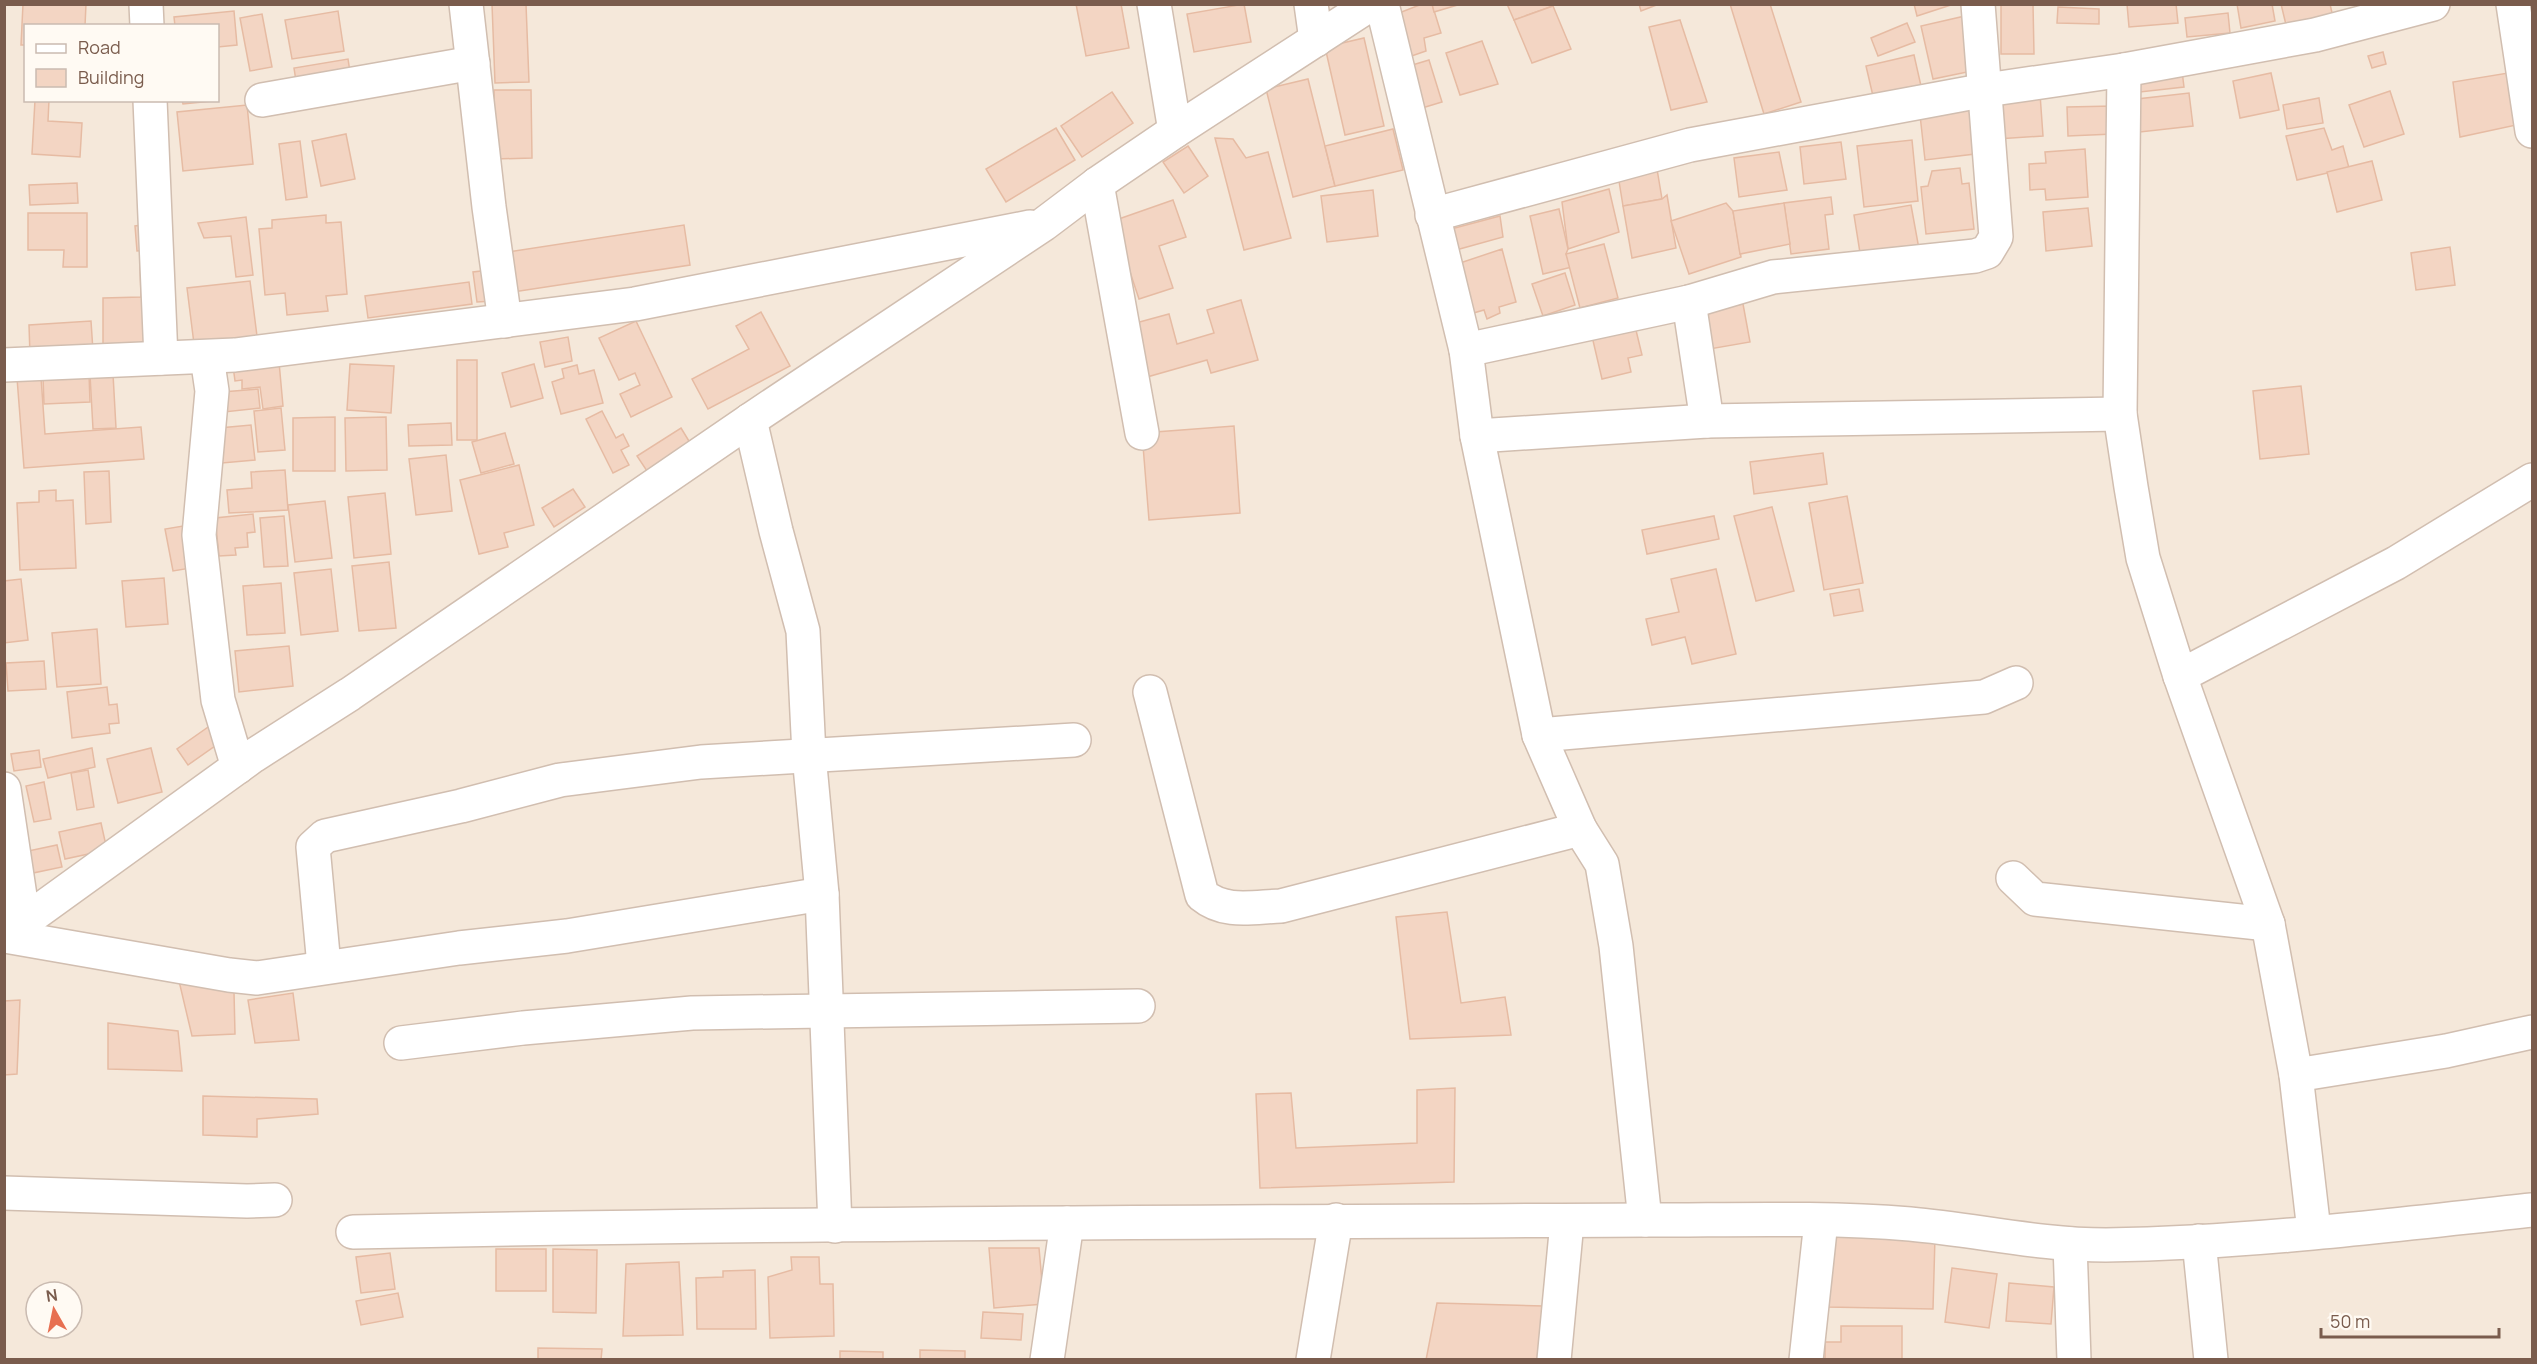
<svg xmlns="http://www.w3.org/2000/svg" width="2537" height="1364" viewBox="0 0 2537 1364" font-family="Manrope,sans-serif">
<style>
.residential{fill:#f5e8da;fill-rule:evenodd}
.building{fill:#f3d5c3;stroke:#e6bba3;stroke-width:1.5}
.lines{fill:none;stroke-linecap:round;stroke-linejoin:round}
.minor-casing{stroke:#d1beb0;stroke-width:36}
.minor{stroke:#fff;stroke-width:33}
</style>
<rect width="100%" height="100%" fill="#fdf6ec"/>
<!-- residential -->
<path class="residential" d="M5 5H2532V1359H5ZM26 26H218V100H26ZM36 1292H72V1328H36Z"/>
<!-- building -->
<g class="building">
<path d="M23 4H86L85 26H26V45H21Z"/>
<path d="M492 4H526L529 82 495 83Z"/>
<path d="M1076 4H1121L1129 48 1086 56Z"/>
<path d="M1244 4 1251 42 1194 52 1187 14Z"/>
<path d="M1422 4H1432L1441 33 1424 38 1426 51 1403 59 1399 13Z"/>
<path d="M1432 4H1461L1434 12Z"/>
<path d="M1507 4H1552L1553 6 1514 20Z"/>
<path d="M1639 4H1659L1641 11Z"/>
<path d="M1730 4H1770L1801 102 1764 114Z"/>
<path d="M1914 4H1954L1917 16Z"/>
<path d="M2001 4H2033L2034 54H2001Z"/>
<path d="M2127 4H2176L2178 23 2129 27Z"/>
<path d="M2237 4H2272L2275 21 2241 28Z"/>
<path d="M2281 4H2330L2333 17 2287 29Z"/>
<path d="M1553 6 1571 49 1532 63 1514 20Z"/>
<path d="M2058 7 2099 9V24L2057 23Z"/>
<path d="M234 11 237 45 218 47V26H175L174 17Z"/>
<path d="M338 11 344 51 292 59 285 20Z"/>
<path d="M2228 13 2230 33 2187 37 2185 18Z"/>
<path d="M262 14 272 67 250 71 240 18Z"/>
<path d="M1965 16 1977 70 1933 79 1921 26Z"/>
<path d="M1680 20 1707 102 1671 110 1649 27Z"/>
<path d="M1907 23 1915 42 1878 56 1871 38Z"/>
<path d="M1364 38 1384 126 1345 135 1325 47Z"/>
<path d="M1482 41 1498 84 1460 95 1446 53Z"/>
<path d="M2383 52 2386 64 2372 68 2368 56Z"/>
<path d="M1914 55 1921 86 1873 96 1866 66Z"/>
<path d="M348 59 350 72 296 81 294 68Z"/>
<path d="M1429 60 1442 102 1422 108 1409 66Z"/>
<path d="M2182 71 2184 87 2140 92 2138 76Z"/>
<path d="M2514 72 2521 124 2460 137 2453 82Z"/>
<path d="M2271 73 2279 110 2240 118 2233 81Z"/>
<path d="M1308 79 1335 186 1293 197 1266 89Z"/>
<path d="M494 90H531L532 158 495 159Z"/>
<path d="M2390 91 2404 134 2364 147 2349 105Z"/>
<path d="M1112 92 1133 123 1082 157 1061 126Z"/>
<path d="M2189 93 2193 126 2140 132 2137 99Z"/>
<path d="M2040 94 2043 136 1997 139 1994 97Z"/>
<path d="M2319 98 2323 123 2287 129 2283 105Z"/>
<path d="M35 100H49L48 121 82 123 80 157 32 154Z"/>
<path d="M182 100H212V101L183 104Z"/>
<path d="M247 105 253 164 183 171 177 112Z"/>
<path d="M2113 106V134L2068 136 2067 107Z"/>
<path d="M1969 109 1975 154 1925 160 1920 115Z"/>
<path d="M1056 128 1075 160 1006 202 986 169Z"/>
<path d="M2324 128 2332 150 2343 146 2349 168 2297 180 2286 136Z"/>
<path d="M1393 129 1403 170 1335 186 1325 146Z"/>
<path d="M346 134 355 179 321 186 312 141Z"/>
<path d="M1215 138 1233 139 1246 158 1268 152 1291 238 1244 250Z"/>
<path d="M1912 140 1918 201 1864 207 1857 146Z"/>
<path d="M300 141 307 197 286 200 279 144Z"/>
<path d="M1841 142 1846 179 1804 184 1800 147Z"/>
<path d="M1188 146 1208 176 1184 193 1163 162Z"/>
<path d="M2085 149 2088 197 2046 200 2045 189 2030 190 2029 164 2046 163 2045 152Z"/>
<path d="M1779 152 1787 190 1739 197 1734 158Z"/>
<path d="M2372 161 2382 200 2337 212 2327 172Z"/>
<path d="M1960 168 1962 184 1969 183 1974 229 1926 234 1921 187 1928 186 1932 171Z"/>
<path d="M1657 169 1662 199 1623 206 1618 175Z"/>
<path d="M77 183 78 203 30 205 29 185Z"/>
<path d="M1609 189 1619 232 1568 249 1562 202Z"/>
<path d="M1373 190 1378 236 1327 242 1321 196Z"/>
<path d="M1667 195 1676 248 1632 258 1623 206 1662 199Z"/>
<path d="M1831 197 1833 214 1825 215 1829 249 1791 254 1784 203Z"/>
<path d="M1173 200 1186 237 1159 246 1173 288 1139 299 1113 221Z"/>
<path d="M1726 203 1733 211 1741 257 1689 274 1671 221Z"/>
<path d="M1784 203 1790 244 1740 254 1733 211Z"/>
<path d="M1911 205 1919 249 1861 259 1854 215Z"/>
<path d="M2088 208 2092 246 2046 251 2043 212Z"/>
<path d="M1559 209 1568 249 1566 254 1572 267 1543 274 1530 216Z"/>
<path d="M28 213H87V267H63L64 250H28Z"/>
<path d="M326 215V223L341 222 347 294 326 296 328 311 287 315 285 293 265 295 259 229 272 228V220Z"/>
<path d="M1500 216 1503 237 1456 250 1451 229Z"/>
<path d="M246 217 253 275 236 277 231 236 204 238 198 223Z"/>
<path d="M149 224 151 250 137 251 135 226Z"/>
<path d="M684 225 690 265 507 293 501 253Z"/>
<path d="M1604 244 1618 298 1580 308 1566 254Z"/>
<path d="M2450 247 2455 285 2416 290 2411 253Z"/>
<path d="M1502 249 1516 302 1499 307 1500 313 1487 319 1484 310 1470 314 1457 264Z"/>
<path d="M150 265 152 348 103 349V298L141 297 140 266Z"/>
<path d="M489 270 493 301 477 302 473 272Z"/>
<path d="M1565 273 1575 305 1543 316 1532 284Z"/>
<path d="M250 281 257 336 194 344 187 288Z"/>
<path d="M469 282 472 304 368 318 365 296Z"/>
<path d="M1241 300 1258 360 1211 373 1207 360 1147 377 1132 324 1169 314 1177 344 1214 333 1207 310Z"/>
<path d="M1743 304 1750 342 1704 350 1697 312Z"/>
<path d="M761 312 790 366 708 409 692 379 749 349 736 326Z"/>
<path d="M91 321 93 351 30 355 29 325Z"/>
<path d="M636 321 672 397 631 417 620 394 640 385 635 373 619 380 599 338Z"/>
<path d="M1634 322 1642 355 1628 358 1631 372 1602 379 1591 332Z"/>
<path d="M568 337 572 361 545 367 540 342Z"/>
<rect x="457" y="360" width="20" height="80"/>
<path d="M279 362 283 406 263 409 260 387 242 389V380L235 381 233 366Z"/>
<path d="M350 364 394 366 391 413 347 410Z"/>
<path d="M534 364 543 398 511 407 502 373Z"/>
<path d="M577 365 579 374 594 370 603 403 561 414 552 382 564 378 562 369Z"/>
<path d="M89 374 90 402 44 404 43 377Z"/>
<path d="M113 374 116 428 93 429 90 375Z"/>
<path d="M41 377 45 434 141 427 144 459 24 468 17 378Z"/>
<path d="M2301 386 2309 454 2260 459 2253 391Z"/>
<path d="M258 389 260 408 224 412 222 392Z"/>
<path d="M281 408 285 450 258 452 254 411Z"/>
<path d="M602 411 616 438 623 434 629 446 621 450 629 465 613 473 586 419Z"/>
<path d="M335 417V471H293V418Z"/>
<path d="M386 417 387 470 346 471 345 418Z"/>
<path d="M451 423 452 445 409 446 408 425Z"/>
<path d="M251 425 255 460 222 463 219 428Z"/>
<path d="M1234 426 1240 513 1149 520 1142 433Z"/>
<path d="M681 428 692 446 649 474 637 456Z"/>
<path d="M505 433 514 464 481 473 472 442Z"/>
<path d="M1823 453 1827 484 1754 494 1750 462Z"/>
<path d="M446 455 452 511 416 515 409 459Z"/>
<path d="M519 465 534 525 504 533 508 547 479 554 460 480Z"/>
<path d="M285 470 288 510 229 513 227 490 252 488 251 472Z"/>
<path d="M109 471 111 522 86 524 84 472Z"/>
<path d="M573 489 585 507 554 527 542 508Z"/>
<path d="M56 490V501L73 500 76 568 20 570 17 503 39 502V491Z"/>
<path d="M385 493 391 554 354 558 348 497Z"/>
<path d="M1847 496 1863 583 1824 590 1809 503Z"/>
<path d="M325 501 332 558 295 562 288 505Z"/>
<path d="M1772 507 1794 591 1756 601 1734 516Z"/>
<path d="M253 514 255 532 247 533 248 547 235 548 236 555 219 556 215 518Z"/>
<path d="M284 516 288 566 264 567 260 518Z"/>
<path d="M1714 516 1719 539 1647 554 1642 530Z"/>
<path d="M183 526 191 568 173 571 165 529Z"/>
<path d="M389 562 396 628 359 631 352 566Z"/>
<path d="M331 569 338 631 301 635 294 573Z"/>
<path d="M1716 569 1736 654 1692 664 1685 637 1652 645 1646 619 1679 612 1671 579Z"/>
<path d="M164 578 168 624 126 627 122 581Z"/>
<path d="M21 579 28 640 4 643V581Z"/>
<path d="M281 583 285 633 247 635 243 586Z"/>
<path d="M1859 589 1863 611 1834 616 1830 594Z"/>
<path d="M97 629 101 684 57 687 52 633Z"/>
<path d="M289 646 293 686 239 692 235 651Z"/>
<path d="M44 661 46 689 8 691 6 663Z"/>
<path d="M107 687 109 705 117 704 119 723 109 724 110 733 72 738 67 692Z"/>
<path d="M211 725 222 741 188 765 177 749Z"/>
<path d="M92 748 95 767 48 778 43 759Z"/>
<path d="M151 748 162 792 118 803 107 759Z"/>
<path d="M39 750 41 767 14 771 11 754Z"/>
<path d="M88 770 94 807 77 810 71 773Z"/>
<path d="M44 782 51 819 34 822 26 786Z"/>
<path d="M101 823 107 850 65 859 59 832Z"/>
<path d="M57 845 62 867 33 873 28 851Z"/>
<path d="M1447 912 1461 1003 1505 997 1511 1035 1410 1039 1396 917Z"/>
<path d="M179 981 234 992 235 1034 192 1036Z"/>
<path d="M293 993 299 1040 255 1043 248 1000Z"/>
<path d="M20 1000 17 1074 4 1075V1001Z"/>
<path d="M108 1023 178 1031 182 1071 108 1069Z"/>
<path d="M1455 1088 1454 1182 1260 1188 1256 1094 1291 1093 1296 1148 1417 1143V1090Z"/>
<path d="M203 1096 317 1099 318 1114 257 1119V1137L203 1135Z"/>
<path d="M1829 1235 1935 1237 1933 1309 1827 1307Z"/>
<path d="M989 1248H1039L1044 1304 994 1308Z"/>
<rect x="496" y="1249" width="50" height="42"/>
<path d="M553 1249 597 1250 596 1313 553 1312Z"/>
<path d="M390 1253 395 1289 361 1293 356 1257Z"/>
<path d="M791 1257H819L820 1284H833L834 1336 770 1338 768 1277 792 1270Z"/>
<path d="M679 1262 683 1335 623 1336 626 1264Z"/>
<path d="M1952 1268 1997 1274 1989 1328 1945 1322Z"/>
<path d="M755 1270 756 1329H697L696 1278 723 1277V1271Z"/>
<path d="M2009 1283 2054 1287 2051 1324 2006 1321Z"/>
<path d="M398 1293 403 1317 361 1325 356 1301Z"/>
<path d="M1437 1303 1543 1306 1537 1360H1426Z"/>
<path d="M983 1312 1023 1314 1021 1340 981 1338Z"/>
<path d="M1841 1326H1902V1360H1825V1342H1841Z"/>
<path d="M538 1348 602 1349 601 1360H538Z"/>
<path d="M920 1350 965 1351V1360H920Z"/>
<path d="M840 1351 883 1352V1360H840Z"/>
</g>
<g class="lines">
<defs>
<g id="minor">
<path d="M146 4 147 26"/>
<path d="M466 4 489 207 505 321"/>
<path d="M1154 4 1175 131"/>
<path d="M1311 4 1316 40"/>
<path d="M1382 4 1466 350 1477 436 1707 421 2120 414"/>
<path d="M2513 4 2532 131"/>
<path d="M2124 70 2120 414 2131 487 2143 558 2180 676 2268 924 2296 1075 2314 1231"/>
<path d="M150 100 161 358"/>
<path d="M262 100 473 63"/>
<path d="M1097 184 1142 433"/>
<path d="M1432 215 1690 145 1986 90 2124 70 2315 35 2433 4"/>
<path d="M1689 302 1707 421"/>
<path d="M1466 350 1689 302 1773 277 1975 256 1987 252 1996 237 1978 4"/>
<path d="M207 357 212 391 199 535 218 700 238 767"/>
<path d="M4 365 235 355 635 304 1030 227"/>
<path d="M750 420 776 531 803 631 809 755 822 894 835 1226"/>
<path d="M1477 436 1539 735 1580 829 1602 864 1616 946 1645 1220"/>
<path d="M2180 676 2396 563 2532 480"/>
<path d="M1150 692 1202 895C1225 914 1252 907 1281 906L1580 829"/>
<path d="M1539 735 1984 697 2016 683"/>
<path d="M4 789 24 923"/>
<path d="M2013 878 2035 899 2268 924"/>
<path d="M4 936 253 756 350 694 750 420 1044 224 1097 184 1175 131 1371 4"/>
<path d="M5 936 229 975 257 978 459 948 567 936 822 894"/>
<path d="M324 966 313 847 325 836 461 806 560 780 701 762 1074 740"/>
<path d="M401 1043 523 1028 692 1013 1138 1006"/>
<path d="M2296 1075 2446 1051 2532 1032"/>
<path d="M4 1193 247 1201 275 1200"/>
<path d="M353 1232C785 1223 1216 1222 1647 1220 1734 1220 1823 1217 1910 1224 1976 1230 2041 1245 2106 1245 2248 1243 2391 1225 2532 1210"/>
<path d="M2199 1241 2211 1360"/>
<path d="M2070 1244 2074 1360"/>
<path d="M1047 1360 1067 1223"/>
<path d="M1313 1360 1336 1220"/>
<path d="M1554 1360 1567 1222"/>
<path d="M1806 1360 1821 1221"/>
</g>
</defs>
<!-- minor casing -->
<use href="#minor" class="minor-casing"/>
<!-- minor -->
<use href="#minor" class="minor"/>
</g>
<!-- border -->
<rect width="2537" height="1364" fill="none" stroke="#7a5c4d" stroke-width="12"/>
<!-- legend -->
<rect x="24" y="24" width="195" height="78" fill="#fffaf3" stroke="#cabbb1" stroke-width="1.5"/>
<rect x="36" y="44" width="30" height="9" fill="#ffffff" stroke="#cabbb1" stroke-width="1.5"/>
<text x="78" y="54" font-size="18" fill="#7a5c4d">Road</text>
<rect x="36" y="69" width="30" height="18" fill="#f3d5c3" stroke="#cabbb1" stroke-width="1.5"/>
<text x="78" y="84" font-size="18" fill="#7a5c4d">Building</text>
<!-- north arrow -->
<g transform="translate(54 1310) rotate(351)"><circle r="28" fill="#fffaf3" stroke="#cabbb1" stroke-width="1.5"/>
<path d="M0-4.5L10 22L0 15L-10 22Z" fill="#e76f51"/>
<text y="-9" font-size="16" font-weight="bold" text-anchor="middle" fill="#7a5c4d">N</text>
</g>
<!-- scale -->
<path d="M2321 1328v9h178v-9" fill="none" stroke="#7a5c4d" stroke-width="3"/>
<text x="2330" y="1328" font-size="18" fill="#7a5c4d" stroke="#fffaf3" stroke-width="4.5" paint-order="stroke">50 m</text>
</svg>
